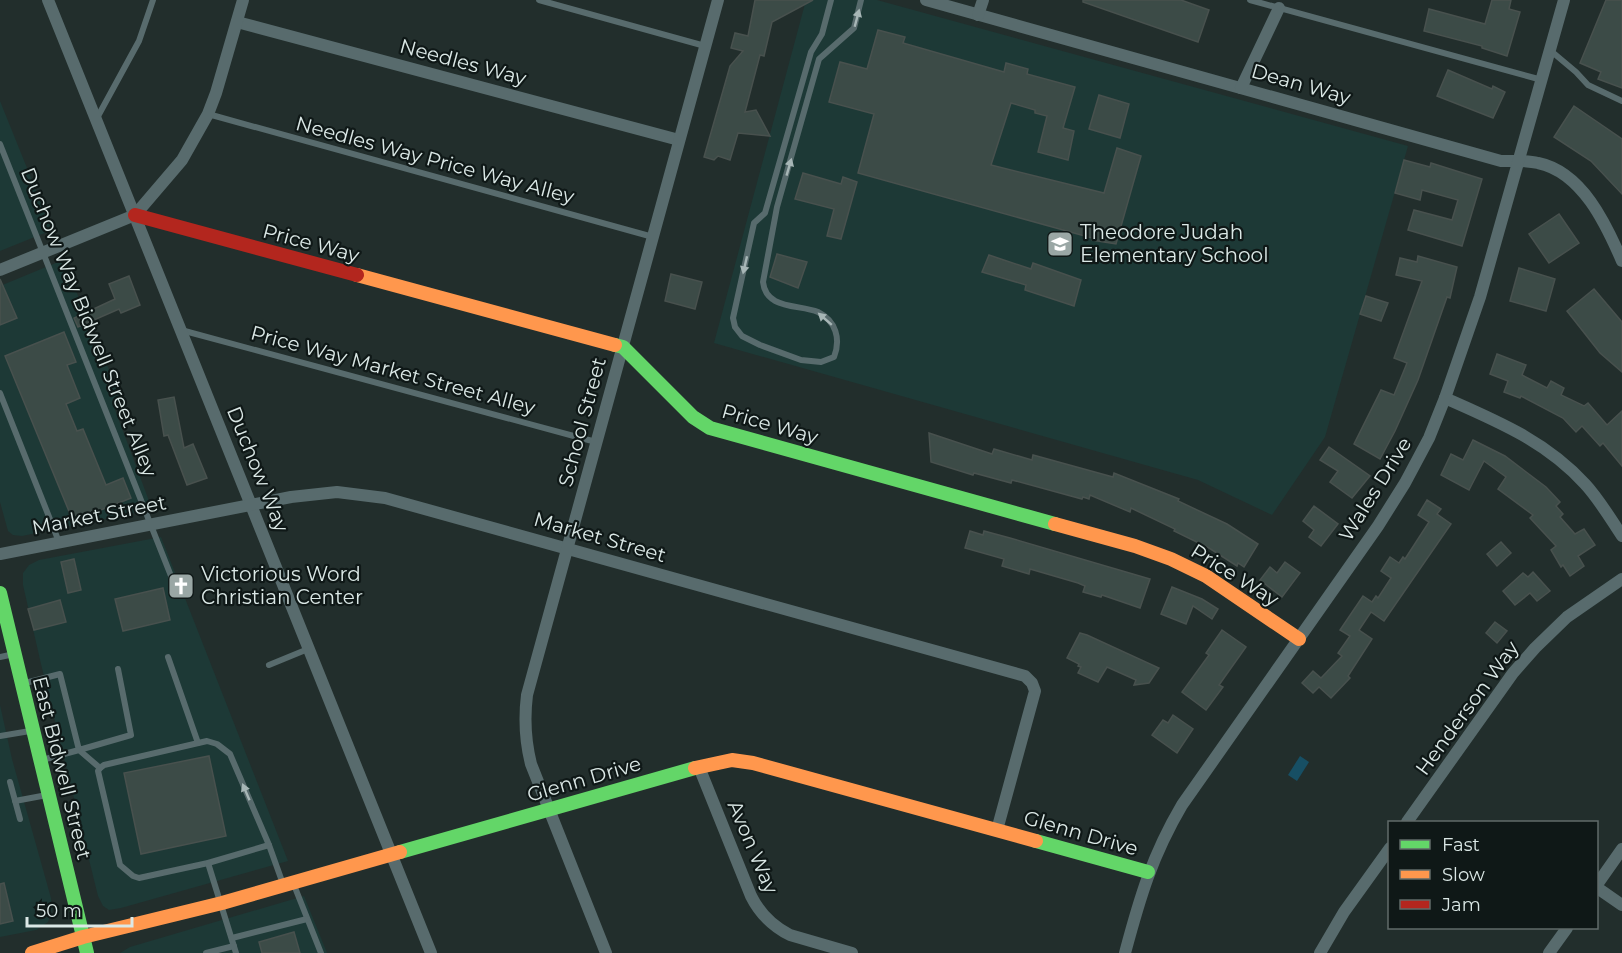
<svg xmlns="http://www.w3.org/2000/svg" width="1622" height="953" viewBox="0 0 1622 953" font-family="Montserrat,sans-serif">
<style>
.built{fill:#1d3936}
.water{fill:#174f64}
.building{fill:#3c4b47;stroke:#48514e;stroke-width:1.5}
.lines{fill:none;stroke-linecap:round;stroke-linejoin:round}
.lane{stroke:#586b6d;stroke-width:6}
.street{stroke:#586b6d;stroke-width:12}
.fast{stroke:#63d668;stroke-width:14}
.slow{stroke:#ff974d;stroke-width:14}
.jam{stroke:#b3261e;stroke-width:14}
.oneway{fill:#a7b6b6}
.labels{text-anchor:middle;stroke-width:4.5;stroke-linejoin:round;paint-order:stroke}
.street-label{font-size:20px;fill:#dbe8e6;stroke:#0f1817}
.poi-label{font-size:20px;fill:#dbe8e6;stroke:#0f1817;text-anchor:start}
</style>
<rect width="100%" height="100%" fill="#222e2c"/>
<!-- built -->
<g class="built">
<path d="M806 0H877L1408 146 1325 437 1272 515 1198 480 714 343Z"/>
<path d="M0 101 52 230 0 251Z"/>
<path d="M63 260 123 403 114 407 152 509 22 536 13 535 8 531 0 502V286Z"/>
<path d="M161 537 288 861 121 908 109 910 103 906 98 896 41 664 23 585V573L29 565 39 560Z"/>
<path d="M0 705 12 759 51 898 52 910 48 922 36 930 0 937Z"/>
<path d="M304 896 327 953H120L130 947Z"/>
</g>
<!-- water -->
<path class="water" d="M1300 756 1309 762 1297 781 1288 775Z"/>
<!-- building -->
<g class="building">
<path d="M755 0H813L772 22 764 56 760 55 745 112 756 110 770 136 738 133 730 160 718 156 714 160 704 157 730 66 743 51 731 48 735 33 748 36Z"/>
<path d="M1083 0H1181L1209 10 1198 42 1083 2Z"/>
<path d="M1492 0H1511L1509 9 1520 12 1507 56 1482 48V46L1424 31 1429 9 1485 24Z"/>
<path d="M1606 0H1622V88L1598 79 1601 72 1580 63Z"/>
<path d="M878 30 905 37 903 43 1004 72 1006 63 1028 69 1027 74 1075 87 1063 128 1074 131 1068 160 1038 152 1047 116 1035 113V110L1011 103 991 165 1104 193 1117 148 1141 156 1116 244 1092 240V238L858 173 874 114 829 102 840 62 867 69Z"/>
<path d="M1448 70 1492 89 1493 86 1505 92 1493 118 1437 96Z"/>
<path d="M1099 95 1129 104 1120 138 1089 129Z"/>
<path d="M1574 106 1622 139V194L1591 161 1554 137Z"/>
<path d="M1404 160 1430 167 1431 163 1482 179 1462 246 1408 230 1414 210 1452 220 1458 200 1422 190 1420 200 1395 193Z"/>
<path d="M803 173 841 184 843 177 857 182 841 239 827 236 834 209 795 199Z"/>
<path d="M1559 214 1579 243 1549 263 1529 234Z"/>
<path d="M777 254 807 262 798 288 770 277Z"/>
<path d="M989 255 1031 269 1033 263 1081 280 1074 306 1025 290 1026 285 982 272Z"/>
<path d="M1418 256 1457 267 1450 298 1447 297 1418 380 1395 431 1380 459 1354 444 1381 390 1394 395 1407 363 1394 358 1422 281 1396 275 1400 258 1417 262Z"/>
<path d="M1519 268 1555 279 1546 311 1510 301Z"/>
<path d="M671 274 702 282 695 309 665 301Z"/>
<path d="M129 276 140 305 121 313 119 309 78 327 74 318 115 299 109 284Z"/>
<path d="M0 279 17 318 0 325Z"/>
<path d="M1594 289 1622 322V372L1600 353 1567 311Z"/>
<path d="M1366 296 1388 303 1381 321 1360 314Z"/>
<path d="M64 332 76 362 67 365 80 398 66 404 77 431 83 429 106 485 123 478 131 498 73 521 5 356Z"/>
<path d="M1497 354 1526 365 1522 375 1547 388 1551 381 1564 388 1561 395 1584 406 1588 403 1607 425 1622 411V466L1603 443 1600 446 1582 426 1576 432 1563 418 1521 396 1520 398 1504 392 1508 381 1490 374Z"/>
<path d="M174 397 184 448 193 444 207 478 187 485 168 435 164 436 158 400Z"/>
<path d="M929 433 992 454 994 449 1032 460 1033 455 1113 477 1114 473 1179 499 1178 501 1227 524 1258 544 1244 567 1238 563 1237 566 1209 548 1174 531 1175 529 1131 508 1130 512 1090 495 1089 499 1083 497 1082 499 1012 480 1011 483 974 473 973 475 931 462Z"/>
<path d="M1473 440 1505 456 1546 487 1560 502 1556 506 1563 514 1560 517 1575 534 1584 529 1595 545 1578 556 1584 566 1570 576 1563 565 1561 567 1551 550 1556 546 1530 518 1533 515 1498 489 1506 477 1484 461 1469 490 1441 475 1451 454 1463 460Z"/>
<path d="M1329 447 1370 476 1352 498 1330 482 1338 471 1320 460Z"/>
<path d="M1427 500 1441 509 1437 514 1451 524 1384 621 1371 612 1359 630 1372 639 1348 676 1350 678 1331 698 1319 687 1313 693 1302 683 1313 671 1321 678 1342 656 1338 653 1350 636 1340 630 1363 596 1372 602 1376 596 1378 598 1391 578 1381 571 1390 557 1399 563 1403 557 1405 559 1429 522 1418 515Z"/>
<path d="M1314 506 1338 524 1321 546 1309 537 1314 530 1303 521Z"/>
<path d="M970 531 983 535 984 531 1010 538 1150 579 1140 608 1102 595 1101 597 1083 592 1085 586 1078 583 1030 569 1029 574 1002 566 1004 559 965 548Z"/>
<path d="M1501 542 1511 553 1497 566 1487 554Z"/>
<path d="M74 559 81 590 68 593 61 562Z"/>
<path d="M1285 562 1300 573 1282 597 1260 580 1270 567 1277 573Z"/>
<path d="M1533 572 1550 591 1537 601 1530 593 1515 605 1503 591 1523 573 1528 577Z"/>
<path d="M1172 587 1202 599 1218 609 1212 619 1193 606 1186 624 1161 614Z"/>
<path d="M163 588 170 620 123 631 115 599Z"/>
<path d="M60 600 66 622 34 630 28 609Z"/>
<path d="M1495 622 1507 631 1497 643 1486 633Z"/>
<path d="M1222 630 1246 647 1219 685 1223 687 1206 710 1182 692 1209 655 1206 653Z"/>
<path d="M1080 633 1087 635 1159 668 1149 683 1134 685 1136 680 1107 667 1098 682 1078 673 1081 667 1078 666 1079 664 1067 658Z"/>
<path d="M1173 715 1193 729 1177 753 1152 735 1163 720 1168 723Z"/>
<path d="M209 756 226 836 141 854 124 773Z"/>
<path d="M4 883 13 921 0 924V884Z"/>
<path d="M294 932 300 953H262L259 942Z"/>
</g>
<g class="lines">
<!-- lane -->
<g class="lane">
<path d="M539 0 705 46"/>
<path d="M831 0 822 34 811 52 765 213 754 223 733 318 735 327 742 336 760 345 801 360 821 362 834 357C841 339 836 321 818 312 799 304 766 310 763 282L777 207 819 59 854 28 861 0"/>
<path d="M1250 0 1542 80"/>
<path d="M1551 51 1576 72 1588 85 1622 101"/>
<path d="M208 114 653 237"/>
<path d="M97 118 139 41 153 0"/>
<path d="M0 144 173 581"/>
<path d="M181 330 596 442"/>
<path d="M0 393 59 542"/>
<path d="M0 657 14 654"/>
<path d="M168 657 198 743"/>
<path d="M269 665 308 649"/>
<path d="M25 683 60 674 79 750 131 735 118 669"/>
<path d="M0 736 30 731"/>
<path d="M42 760 79 750 100 768"/>
<path d="M100 768 104 765 207 741 217 744 230 754 269 845 283 884"/>
<path d="M100 768 98 771 120 865 133 876 139 878 208 863 269 845"/>
<path d="M10 782 20 819"/>
<path d="M15 801 47 795"/>
<path d="M208 863 236 953"/>
<path d="M294 885 321 953"/>
<path d="M232 938 307 919"/>
<path d="M206 953 234 946"/>
</g>
<!-- street -->
<g class="street">
<path d="M48 0 431 953"/>
<path d="M926 0 1501 161C1513 161 1526 160 1538 163 1582 172 1606 224 1622 261"/>
<path d="M978 15 983 0"/>
<path d="M237 22 679 140"/>
<path d="M1241 88 1279 8"/>
<path d="M0 270 135 215 182 160 208 114 216 93 243 0"/>
<path d="M1445 398C1497 421 1546 441 1585 484 1599 499 1610 518 1622 536"/>
<path d="M0 554 291 497 337 492 385 498 1025 676 1032 683 1035 691 997 830"/>
<path d="M699 767 751 896C760 914 772 926 790 935L852 953"/>
<path d="M1407 822 1513 673 1535 648 1567 617 1622 579"/>
<path d="M1596 886 1622 849"/>
<path d="M1596 887 1622 905"/>
<path d="M606 953 531 764C525 740 524 719 527 695L718 0"/>
<path d="M1125 953C1140 897 1152 856 1182 805L1378 526 1405 483 1429 438 1445 398 1480 297 1564 0"/>
<path d="M1320 953 1344 912 1390 848"/>
<path d="M1549 953 1567 928"/>
</g>
<!-- fast -->
<g class="fast">
<path d="M615 345 623 347 693 417 710 428 1055 524"/>
<path d="M0 593 87 953"/>
<path d="M1036 841 1148 872"/>
<path d="M400 852 695 768"/>
</g>
<!-- slow -->
<g class="slow">
<path d="M357 275 615 345"/>
<path d="M1055 524 1135 546 1171 559 1206 576 1299 639"/>
<path d="M695 768 732 760 753 763 1036 841"/>
<path d="M32 953 83 937 222 903 400 852"/>
</g>
<!-- jam -->
<path class="jam" d="M135 215 357 275"/>
</g>
<!-- one-way arrows -->
<defs><path id="oneway-solid" d="M-6-.8H1V-3.2L6.5 0L1 3.2V.8H-6Z" transform="scale(1.5)"/></defs>
<g class="oneway">
<use href="#oneway-solid" transform="translate(857 18) rotate(-75)"/>
<use href="#oneway-solid" transform="translate(789 167) rotate(-74)"/>
<use href="#oneway-solid" transform="translate(745 265) rotate(103)"/>
<use href="#oneway-solid" transform="translate(825 319) rotate(-139)"/>
<use href="#oneway-solid" transform="translate(246 792) rotate(-113)"/>
</g>
<!-- icons -->
<defs>
<symbol id="school-square" viewBox="-11 -11 22 22"><rect x="-9" y="-9" width="18" height="18" rx="4" fill="#9aa7a5" stroke="#0f1817"/><path d="M0-5L7-2L0 1L-7-2ZM-4 1L0 2.5L4 1V4Q0 6-4 4Z" fill="#fff"/></symbol>
<symbol id="church-square" viewBox="-11 -11 22 22"><rect x="-9" y="-9" width="18" height="18" rx="4" fill="#9aa7a5" stroke="#0f1817"/><path d="M-1.2-6h2.4v3.5h3.3v2.4h-3.3V6h-2.4V-.1h-3.3v-2.4h3.3Z" fill="#fff"/></symbol>
</defs>
<g fill-rule="evenodd">
<use href="#school-square" x="1045" y="229" width="30" height="30"/>
<use href="#church-square" x="166" y="571" width="30" height="30"/>
</g>
<g class="labels">
<!-- street labels -->
<g class="street-label">
<text transform="translate(463 62) rotate(15)" y="7">Needles Way</text>
<text transform="translate(1301 84) rotate(16)" y="7">Dean Way</text>
<text transform="translate(435 160) rotate(15)" y="7">Needles Way Price Way Alley</text>
<text transform="translate(311 243) rotate(15)" y="7">Price Way</text>
<text transform="translate(89 322) rotate(68)" y="7">Duchow Way Bidwell Street Alley</text>
<text transform="translate(393 370) rotate(15)" y="7">Price Way Market Street Alley</text>
<text transform="translate(582 422) rotate(-75)" y="7">School Street</text>
<text transform="translate(770 424) rotate(16)" y="7">Price Way</text>
<text transform="translate(258 469) rotate(68)" y="7">Duchow Way</text>
<text transform="translate(1375 489) rotate(-58)" y="7">Wales Drive</text>
<text transform="translate(99 515) rotate(-11)" y="7">Market Street</text>
<text transform="translate(600 537) rotate(16)" y="7">Market Street</text>
<text transform="translate(1235 575) rotate(32)" y="7">Price Way</text>
<text transform="translate(1467 708) rotate(-54)" y="7">Henderson Way</text>
<text transform="translate(62 768) rotate(76)" y="7">East Bidwell Street</text>
<text transform="translate(584 779) rotate(-16)" y="7">Glenn Drive</text>
<text transform="translate(1081 833) rotate(16)" y="7">Glenn Drive</text>
<text transform="translate(753 847) rotate(67)" y="7">Avon Way</text>
</g>
<!-- poi labels -->
<g class="poi-label">
<text x="1080" y="239">Theodore Judah<tspan x="1080" dy="23">Elementary School</tspan></text>
<text x="201" y="581">Victorious Word<tspan x="201" dy="23">Christian Center</tspan></text>
</g>
</g>
<!-- legend -->
<rect x="1388" y="821" width="210" height="108" fill="#0f1817" stroke="#616b6a" stroke-width="1.5"/>
<rect x="1400" y="840" width="30" height="9" fill="#63d668" stroke="#616b6a" stroke-width="1.5"/>
<text x="1442" y="851" font-size="18" fill="#dbe8e6">Fast</text>
<rect x="1400" y="870" width="30" height="9" fill="#ff974d" stroke="#616b6a" stroke-width="1.5"/>
<text x="1442" y="881" font-size="18" fill="#dbe8e6">Slow</text>
<rect x="1400" y="900" width="30" height="9" fill="#b3261e" stroke="#616b6a" stroke-width="1.5"/>
<text x="1442" y="911" font-size="18" fill="#dbe8e6">Jam</text>
<!-- scale -->
<path d="M27 917v9h105v-9" fill="none" stroke="#dbe8e6" stroke-width="3"/>
<text x="36" y="917" font-size="18" fill="#dbe8e6" stroke="#0f1817" stroke-width="4.5" paint-order="stroke">50 m</text>
</svg>
